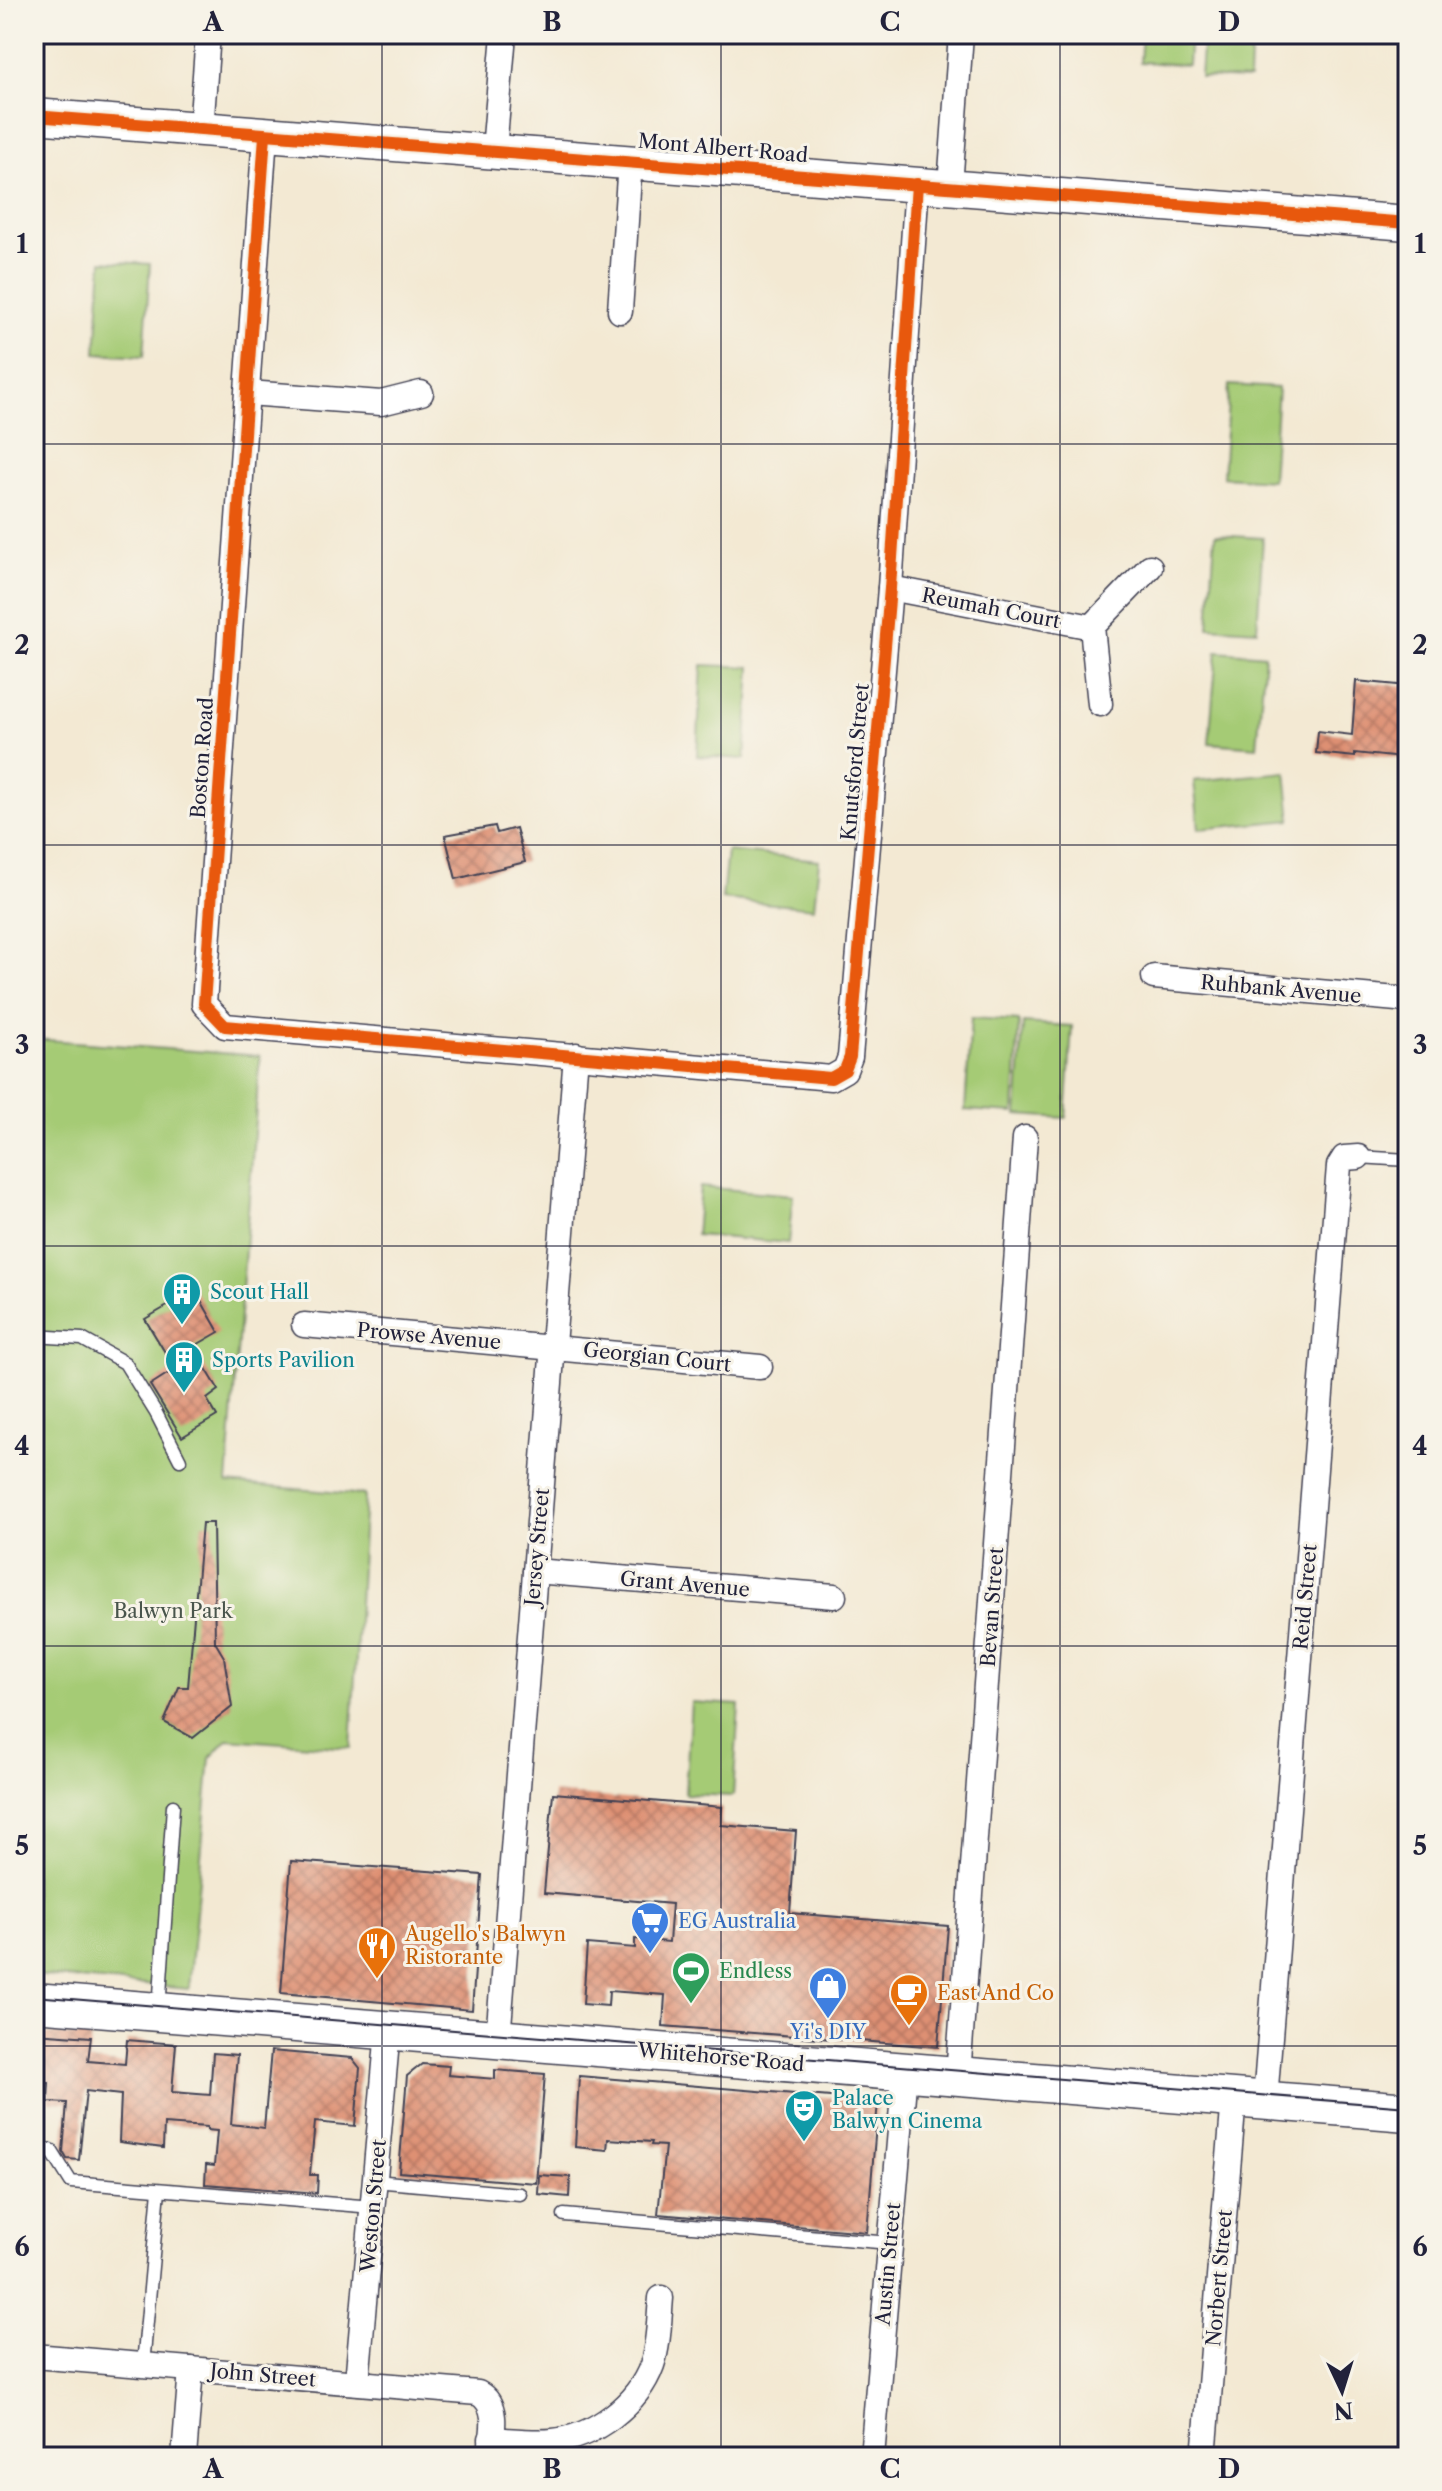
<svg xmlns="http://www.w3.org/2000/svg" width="1442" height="2491" viewBox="0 0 1442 2491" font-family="'Libre Caslon Text',serif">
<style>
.green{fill:#a5cb75;stroke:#647658;stroke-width:2}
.building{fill:url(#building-cross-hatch)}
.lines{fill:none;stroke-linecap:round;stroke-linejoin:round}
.service-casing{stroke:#414052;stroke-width:15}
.minor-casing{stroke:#414052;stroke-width:27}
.secondary-casing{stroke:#414052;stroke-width:37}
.primary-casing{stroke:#414052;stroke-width:41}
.service{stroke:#fff;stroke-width:12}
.minor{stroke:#fff;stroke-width:24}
.secondary{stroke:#fff;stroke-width:34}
.primary{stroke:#fff;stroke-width:38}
.tram{stroke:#22223b;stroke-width:2}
.cycleway-casing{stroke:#f7f3e8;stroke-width:17}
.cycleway{stroke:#e8590c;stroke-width:12}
.grid{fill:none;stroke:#22223b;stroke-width:2;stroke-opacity:0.55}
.labels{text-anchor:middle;stroke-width:6;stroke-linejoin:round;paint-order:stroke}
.street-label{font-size:20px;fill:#22223b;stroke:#f7f3e8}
.culture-label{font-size:20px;fill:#0d838f;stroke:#f7f3e8;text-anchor:start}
.park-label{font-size:20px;fill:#49554c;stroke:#f7f3e8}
.shop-label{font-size:20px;fill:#366cbe;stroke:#f7f3e8;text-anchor:start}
.food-label{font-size:20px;fill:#c56008;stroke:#f7f3e8;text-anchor:start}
.leisure-label{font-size:20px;fill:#27864d;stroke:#f7f3e8;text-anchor:start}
.neatline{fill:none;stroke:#22223b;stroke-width:3}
.grid-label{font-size:26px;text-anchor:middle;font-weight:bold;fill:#22223b}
</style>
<defs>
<pattern id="building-cross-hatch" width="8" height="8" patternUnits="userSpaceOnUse" patternTransform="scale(2)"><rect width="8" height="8" fill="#de9073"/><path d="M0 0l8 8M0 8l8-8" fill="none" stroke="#b47560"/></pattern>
</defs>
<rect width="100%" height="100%" fill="#f7f3e8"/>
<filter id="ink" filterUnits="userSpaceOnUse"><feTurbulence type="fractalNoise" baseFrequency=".0125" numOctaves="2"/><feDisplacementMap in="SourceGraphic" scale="16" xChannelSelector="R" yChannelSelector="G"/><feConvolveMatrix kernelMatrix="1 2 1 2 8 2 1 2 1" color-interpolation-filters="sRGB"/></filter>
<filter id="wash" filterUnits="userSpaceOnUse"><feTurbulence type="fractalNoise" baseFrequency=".006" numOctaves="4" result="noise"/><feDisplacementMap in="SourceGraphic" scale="32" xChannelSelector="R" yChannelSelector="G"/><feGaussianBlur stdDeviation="1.8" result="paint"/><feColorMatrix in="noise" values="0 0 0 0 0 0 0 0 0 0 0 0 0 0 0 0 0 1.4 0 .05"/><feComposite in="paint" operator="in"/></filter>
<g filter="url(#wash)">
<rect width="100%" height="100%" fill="#f3e9d3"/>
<!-- green -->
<g class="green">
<path d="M1142 34H1190L1188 65 1140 62Z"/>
<path d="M1203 34H1251L1249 79 1200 77Z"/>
<path d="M102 261 150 264 144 356 96 353Z"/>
<path d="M1229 385 1278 388 1272 480 1223 477Z"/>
<path d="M1215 535 1263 538 1257 630 1209 627Z"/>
<path d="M1217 651 1265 655 1257 747 1209 743Z"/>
<path d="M702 665 751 667 745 759 697 756Z"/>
<path d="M1286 772 1291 820 1199 829 1194 781Z"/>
<path d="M727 851 819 860 814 908 722 899Z"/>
<path d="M971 1018 1019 1021 1014 1113 965 1110Z"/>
<path d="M1023 1023 1072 1026 1066 1118 1017 1115Z"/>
<path d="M34 1039 260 1056 227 1483 365 1495 351 1748 228 1739 210 1758 189 1989 34 1975Z"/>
<path d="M700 1187 793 1195 788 1243 696 1235Z"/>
<path d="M691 1702 739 1705 733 1796 685 1794Z"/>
</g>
<g id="blocks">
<!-- building -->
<g class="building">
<path d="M1356 681 1408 686V727L1402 758 1355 753V757L1316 753 1318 731 1352 735Z"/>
<path d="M495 826 497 833 516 828 525 862 456 879 445 835Z"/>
<path d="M195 1290 219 1332 193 1347 219 1390 207 1399 217 1416 182 1437 150 1385 175 1369 145 1319Z"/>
<path d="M202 1523H213L215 1642 224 1657 232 1707 193 1738 164 1722 179 1687H188Z"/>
<path d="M553 1793 722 1807 721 1825 796 1831 790 1913 948 1926 938 2047 663 2026 665 1995 609 1991 608 2006 583 2004 587 1944 635 1948V1939L669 1942 672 1904 544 1893Z"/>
<path d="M291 1861 482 1875 472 2010 281 1993Z"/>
<path d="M34 2033 91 2037 88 2061 125 2064 127 2040 176 2044 172 2092 210 2095 213 2053 237 2055 231 2124 264 2128 271 2051 352 2058 360 2068 355 2126 315 2122 310 2175H318L317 2193 205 2184 206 2165 214 2166 217 2131 207 2130V2127L164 2124 163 2148 119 2142 121 2095 86 2091 79 2160 67 2159 63 2152 67 2103 48 2102 49 2083 34 2082Z"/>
<path d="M422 2064 449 2066 448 2075 495 2079V2070L545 2074 536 2183 399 2172 407 2076Z"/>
<path d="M579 2076 878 2101 867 2232 658 2214 665 2146 651 2145 652 2142 608 2139 607 2150 575 2147Z"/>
<path d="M539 2175 570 2177 569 2197 538 2194Z"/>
</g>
</g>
</g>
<g filter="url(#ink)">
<use href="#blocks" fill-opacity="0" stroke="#414052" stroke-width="2"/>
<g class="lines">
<defs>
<g id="service">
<path d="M1358 1157 1408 1160"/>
<path d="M34 1336 82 1339 125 1363 156 1413 180 1460"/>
<path d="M159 2009 173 1806"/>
<path d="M34 2149 51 2150 71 2182 373 2207"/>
<path d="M375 2181 520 2194"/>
<path d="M564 2215 890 2243"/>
<path d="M143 2365 159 2190"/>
</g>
<g id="minor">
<path d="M201 130 208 34"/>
<path d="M265 135 204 1004 225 1026 831 1078 845 1070 850 1057 890 588 917 184"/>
<path d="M494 150 504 34"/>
<path d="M950 186 961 34"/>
<path d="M620 311 630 161"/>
<path d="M248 393 381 403 421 393"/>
<path d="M890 588 1092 627 1100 704"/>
<path d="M1092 627 1150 567"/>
<path d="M1154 977 1408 1000"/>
<path d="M304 1325 760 1367"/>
<path d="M535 1571 834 1596"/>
<path d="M498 2039 576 1055"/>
<path d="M958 2076 1025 1138"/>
<path d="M1265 2100 1339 1166 1344 1158 1358 1157"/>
<path d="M34 2356 478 2393C501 2405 492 2436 489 2457"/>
<path d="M357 2382 388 2030"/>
<path d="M491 2439C511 2440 533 2443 553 2441 594 2437 638 2404 652 2365 659 2344 659 2320 661 2298"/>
<path d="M184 2457 191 2369"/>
<path d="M872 2457 905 2072"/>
<path d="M1204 2457 1234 2098"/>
</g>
<path id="secondary" d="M34 116 1408 223"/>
<path id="primary" d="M34 2002 1408 2112"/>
</defs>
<!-- service casing -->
<use href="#service" class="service-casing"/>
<!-- minor casing -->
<use href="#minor" class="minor-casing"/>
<!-- secondary casing -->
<use href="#secondary" class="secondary-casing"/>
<!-- primary casing -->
<use href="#primary" class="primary-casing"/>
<!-- service -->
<use href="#service" class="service"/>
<!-- minor -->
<use href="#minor" class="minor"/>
<!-- secondary -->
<use href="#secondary" class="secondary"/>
<!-- primary -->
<use href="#primary" class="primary"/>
<!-- tram -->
<path class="tram" d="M34 1996 1408 2107"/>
<defs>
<g id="cycleway">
<path d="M34 116 1408 223"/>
<path d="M265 135 204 1004 225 1026 831 1078 845 1070 850 1057 890 588 917 184"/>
</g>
</defs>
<!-- cycleway casing -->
<use href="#cycleway" class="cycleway-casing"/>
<!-- cycleway -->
<use href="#cycleway" class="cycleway"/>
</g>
</g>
<!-- grid -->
<path class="grid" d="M382 34V2457M721 34V2457M1060 34V2457M34 444H1408M34 845H1408M34 1246H1408M34 1646H1408M34 2046H1408"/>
<!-- icons -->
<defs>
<symbol id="building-pin" viewBox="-11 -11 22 30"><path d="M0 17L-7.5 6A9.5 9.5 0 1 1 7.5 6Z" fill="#0f9aa8" stroke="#f7f3e8"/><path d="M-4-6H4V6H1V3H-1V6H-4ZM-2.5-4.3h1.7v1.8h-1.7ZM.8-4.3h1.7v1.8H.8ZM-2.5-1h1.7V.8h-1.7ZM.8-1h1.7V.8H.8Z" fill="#fff"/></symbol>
<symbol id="supermarket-pin" viewBox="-11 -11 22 30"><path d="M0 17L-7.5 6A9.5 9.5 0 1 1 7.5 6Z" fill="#3f7fe0" stroke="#f7f3e8"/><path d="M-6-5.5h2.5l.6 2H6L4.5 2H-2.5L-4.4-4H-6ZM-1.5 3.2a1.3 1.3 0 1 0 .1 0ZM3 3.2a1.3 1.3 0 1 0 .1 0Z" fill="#fff"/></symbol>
<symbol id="restaurant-pin" viewBox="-11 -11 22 30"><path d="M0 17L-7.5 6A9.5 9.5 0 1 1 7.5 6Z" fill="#e8710a" stroke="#f7f3e8"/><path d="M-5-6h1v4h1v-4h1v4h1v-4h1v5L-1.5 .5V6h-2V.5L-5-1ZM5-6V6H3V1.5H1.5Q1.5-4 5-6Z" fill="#fff"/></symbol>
<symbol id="stadium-pin" viewBox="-11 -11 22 30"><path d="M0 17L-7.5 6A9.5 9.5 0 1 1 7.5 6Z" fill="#2e9e5b" stroke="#f7f3e8"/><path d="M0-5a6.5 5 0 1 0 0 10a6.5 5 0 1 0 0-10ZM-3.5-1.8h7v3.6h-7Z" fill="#fff"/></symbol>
<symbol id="shop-pin" viewBox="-11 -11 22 30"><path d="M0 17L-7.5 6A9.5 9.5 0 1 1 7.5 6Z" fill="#3f7fe0" stroke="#f7f3e8"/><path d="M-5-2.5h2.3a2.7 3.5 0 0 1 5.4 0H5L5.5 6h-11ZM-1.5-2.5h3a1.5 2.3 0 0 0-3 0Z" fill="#fff"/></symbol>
<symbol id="cafe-pin" viewBox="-11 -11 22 30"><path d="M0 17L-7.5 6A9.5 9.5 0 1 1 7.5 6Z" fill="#e8710a" stroke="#f7f3e8"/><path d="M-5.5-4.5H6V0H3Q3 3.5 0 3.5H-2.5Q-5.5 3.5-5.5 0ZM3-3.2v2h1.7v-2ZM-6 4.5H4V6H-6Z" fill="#fff"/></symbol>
<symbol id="theatre-pin" viewBox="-11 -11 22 30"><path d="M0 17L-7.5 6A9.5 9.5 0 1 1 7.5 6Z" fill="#0f9aa8" stroke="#f7f3e8"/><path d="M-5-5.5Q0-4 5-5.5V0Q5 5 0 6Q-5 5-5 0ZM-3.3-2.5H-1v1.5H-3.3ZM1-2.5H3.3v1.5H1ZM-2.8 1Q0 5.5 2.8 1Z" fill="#fff"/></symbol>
</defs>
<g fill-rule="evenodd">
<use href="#building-pin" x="160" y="1270" width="44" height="60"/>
<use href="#building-pin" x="162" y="1338" width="44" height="60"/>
<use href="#supermarket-pin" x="628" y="1899" width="44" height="60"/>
<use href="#restaurant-pin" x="355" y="1924" width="44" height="60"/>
<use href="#stadium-pin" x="669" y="1949" width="44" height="60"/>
<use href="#shop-pin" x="806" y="1964" width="44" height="60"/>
<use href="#cafe-pin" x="887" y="1971" width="44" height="60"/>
<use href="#theatre-pin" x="782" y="2087" width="44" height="60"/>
</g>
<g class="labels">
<!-- street labels -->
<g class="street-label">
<text transform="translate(723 148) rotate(5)" y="7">Mont Albert Road</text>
<text transform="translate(991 608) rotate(11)" y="7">Reumah Court</text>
<text transform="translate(202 758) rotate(-86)" y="7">Boston Road</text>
<text transform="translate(855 762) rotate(-85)" y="7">Knutsford Street</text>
<text transform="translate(1281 989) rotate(5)" y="7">Ruhbank Avenue</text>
<text transform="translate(429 1336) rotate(5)" y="7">Prowse Avenue</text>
<text transform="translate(657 1357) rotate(6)" y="7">Georgian Court</text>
<text transform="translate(537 1547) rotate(-85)" y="7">Jersey Street</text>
<text transform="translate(685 1584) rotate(5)" y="7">Grant Avenue</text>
<text transform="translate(1305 1597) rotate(-85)" y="7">Reid Street</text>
<text transform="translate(992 1607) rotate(-86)" y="7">Bevan Street</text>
<text transform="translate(721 2057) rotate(5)" y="7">Whitehorse Road</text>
<text transform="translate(373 2206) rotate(-85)" y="7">Weston Street</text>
<text transform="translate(888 2264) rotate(-85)" y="7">Austin Street</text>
<text transform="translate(1219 2278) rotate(-85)" y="7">Norbert Street</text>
<text transform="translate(263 2375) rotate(5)" y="7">John Street</text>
</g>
<!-- culture labels -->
<g class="culture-label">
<text x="210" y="1299">Scout Hall</text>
<text x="212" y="1367">Sports Pavilion</text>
<text x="832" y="2105">Palace<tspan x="832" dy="23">Balwyn Cinema</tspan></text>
</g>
<!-- park labels -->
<g class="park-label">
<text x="173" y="1618">Balwyn Park</text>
</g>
<!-- shop labels -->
<g class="shop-label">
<text x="678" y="1928">EG Australia</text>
<text x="828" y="2039" text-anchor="middle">Yi's DIY</text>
</g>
<!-- food labels -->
<g class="food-label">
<text x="405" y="1941">Augello's Balwyn<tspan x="405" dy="23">Ristorante</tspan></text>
<text x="937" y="2000">East And Co</text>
</g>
<!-- leisure labels -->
<g class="leisure-label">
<text x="719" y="1978">Endless</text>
</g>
</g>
<!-- margin -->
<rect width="1442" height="2491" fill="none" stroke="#f7f3e8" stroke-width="88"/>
<!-- north arrow -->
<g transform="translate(1342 2391) rotate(176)" stroke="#f7f3e8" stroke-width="6" paint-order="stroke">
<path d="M0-6L14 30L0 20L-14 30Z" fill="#22223b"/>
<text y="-12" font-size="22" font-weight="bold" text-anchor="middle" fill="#22223b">N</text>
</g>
<rect x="44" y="44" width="1354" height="2403" class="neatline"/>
<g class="grid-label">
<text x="213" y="31">A</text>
<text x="552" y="31">B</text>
<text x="890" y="31">C</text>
<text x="1229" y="31">D</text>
<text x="22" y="253">1</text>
<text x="1420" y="253">1</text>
<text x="22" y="654">2</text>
<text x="1420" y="654">2</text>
<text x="22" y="1054">3</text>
<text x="1420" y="1054">3</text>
<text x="22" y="1455">4</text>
<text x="1420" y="1455">4</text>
<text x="22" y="1855">5</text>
<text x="1420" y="1855">5</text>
<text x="22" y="2256">6</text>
<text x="1420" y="2256">6</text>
<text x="213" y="2478">A</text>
<text x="552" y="2478">B</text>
<text x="890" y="2478">C</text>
<text x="1229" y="2478">D</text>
</g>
</svg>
